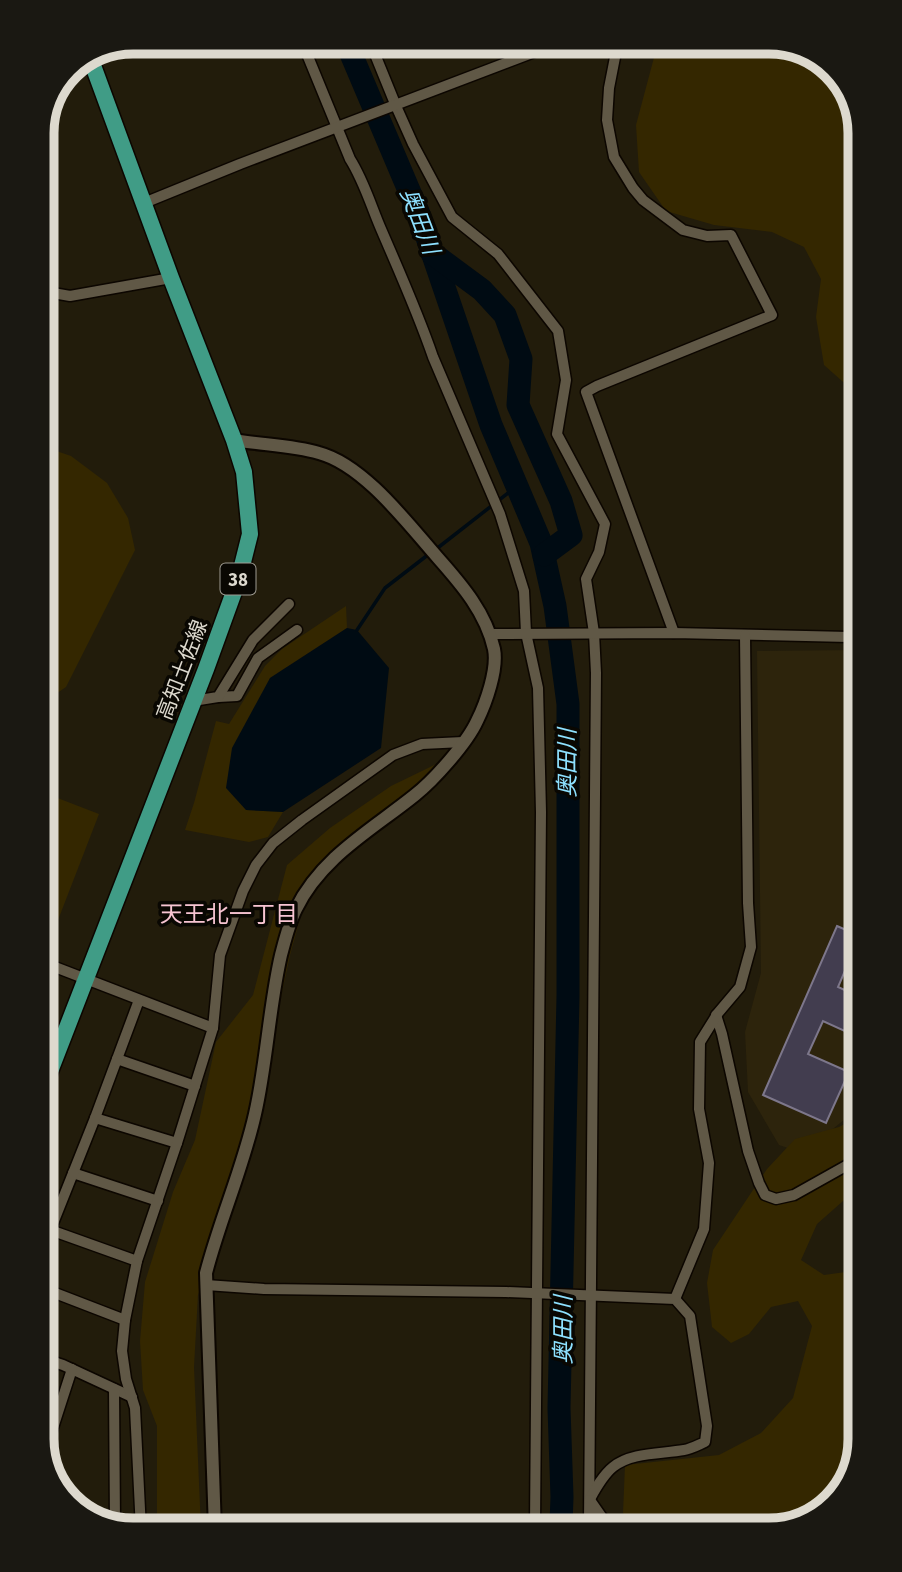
<svg xmlns="http://www.w3.org/2000/svg" width="902" height="1572" viewBox="0 0 902 1572" font-family="'Source Sans 3','Noto Sans JP',sans-serif">
<style>
.built{fill:#2d240c}
.green{fill:#342700}
.water{fill:#000b13}
.lines{fill:none;stroke-linecap:round;stroke-linejoin:round}
.stream{stroke:#000b13;stroke-width:3.5}
.river{stroke:#000b13;stroke-width:23}
.building{fill:#423d4f;stroke:#7d778b;stroke-width:2}
.minor-casing{stroke:#0c0600;stroke-width:13}
.tertiary-casing{stroke:#0c0600;stroke-width:16}
.primary-casing{stroke:#0c0600;stroke-width:19}
.minor{stroke:#605846;stroke-width:10}
.tertiary{stroke:#605846;stroke-width:12}
.primary{stroke:#409c86;stroke-width:16}
.labels{text-anchor:middle;stroke-width:7;stroke-linejoin:round;paint-order:stroke}
.shield{fill:#090702;stroke:#9d9a91;stroke-width:2}
.shield-label{font-size:19px;font-weight:bold;fill:#ddd9ce}
.street-label{font-size:21px;fill:#ddd9ce;stroke:#090702}
.water-label{font-size:23px;font-style:italic;fill:#8ee1ff;stroke:#090702}
.neighbourhood-label{font-size:23px;fill:#f7c4d2;stroke:#090702}
.rim{fill:none;stroke:#ddd9ce;stroke-width:9}
</style>
<rect width="100%" height="100%" fill="#221c0b"/>
<!-- built -->
<path class="built" d="M860 650V1107L803 1153 779 1145 748 1092 745 1032 761 973 757 651Z"/>
<!-- green -->
<g class="green">
<path d="M654 42H775L820 58 851 93 860 134V397L824 365 816 317 821 279 804 247 772 232 714 225 666 211 639 172 636 125 656 50Z"/>
<path d="M42 446 71 456 107 483 128 518 135 550 66 687 47 700H42Z"/>
<path d="M346 606 347 628 270 678 246 810 283 812 268 837 249 842 185 830 194 803 216 721 229 724 265 666 282 649Z"/>
<path d="M457 754 310 882 290 955 258 1104 227 1219 198 1295 194 1367 201 1529H157V1426L143 1390 140 1341 145 1282 173 1192 195 1140 216 1042 253 995 287 865 330 828 391 786Z"/>
<path d="M42 792 99 814 53 933 42 929Z"/>
<path d="M860 1116V1186L817 1224 801 1260 824 1275 860 1270V1439L845 1489 809 1521 630 1523 623 1513 625 1465 719 1455 761 1433 793 1398 812 1326 798 1301 771 1307 749 1334 731 1343 712 1327 707 1283 713 1250 767 1169 795 1139 839 1127Z"/>
</g>
<!-- water -->
<path class="water" d="M347 628 357 630 389 668 381 748 283 812 246 810 226 788 232 748 270 678Z"/>
<g class="lines">
<!-- stream -->
<g class="stream">
<path d="M435 550 517 486"/>
<path d="M357 630 385 588 429 554"/>
</g>
<!-- river -->
<g class="river">
<path d="M346 42 419 214 491 425 541 543 555 606 568 704V996L559 1408 562 1497 561 1524"/>
<path d="M432 253 482 290 505 315 521 359 518 405 561 501 571 535 544 555"/>
</g>
</g>
<!-- building -->
<path class="building" d="M837 926 860 936 838 987 860 997V1038L823 1021 808 1054 849 1072 826 1123 763 1095Z"/>
<g class="lines">
<defs>
<g id="minor">
<path d="M302 42 350 159C364 181 371 206 381 229 399 271 418 313 433 357L500 514 524 591 526 633 538 688 541 812 535 1524"/>
<path d="M370 42 396 106 413 144 452 217 498 254 558 331 566 380 557 434 605 524 599 552 586 579 594 633 596 673 589 1524"/>
<path d="M618 42 609 88 607 120 614 157 633 188 643 200 683 230 707 236 731 235 772 315 597 386 586 392 674 633"/>
<path d="M144 203 240 164 561 42"/>
<path d="M42 291 70 296 171 278"/>
<path d="M489 634 674 633 849 637 860 633"/>
<path d="M218 697 237 696 258 658 297 630"/>
<path d="M193 701 218 697 253 640 289 604"/>
<path d="M42 962 213 1028"/>
<path d="M42 997 54 967"/>
<path d="M716 1015 722 1034 748 1151 759 1183 765 1195 776 1199 794 1195 860 1158"/>
<path d="M117 1059 195 1086"/>
<path d="M95 1118 177 1143"/>
<path d="M73 1173 158 1201"/>
<path d="M42 1227 137 1261"/>
<path d="M42 1251 95 1118 139 1000"/>
<path d="M206 1285 264 1289 506 1292 675 1299 690 1316 707 1426 705 1442C698 1445 691 1449 684 1450 662 1454 631 1452 613 1467 603 1475 596 1488 590 1499"/>
<path d="M42 1288 125 1320"/>
<path d="M675 1299 704 1229 709 1163 699 1109 700 1042 718 1013 740 987 751 947 748 903 745 635"/>
<path d="M42 1358 63 1365 132 1397"/>
<path d="M114 1389 115 1525"/>
<path d="M54 1481 51 1434 72 1369"/>
<path d="M590 1500 606 1523"/>
<path d="M141 1530 135 1408 126 1379 122 1351 125 1320 137 1261 177 1143 213 1028 220 955 243 891 256 865 273 843 302 820 393 755 422 744 463 742"/>
</g>
<path id="tertiary" d="M215 1529 206 1273C220 1219 243 1168 255 1114 267 1061 269 1007 281 955 285 940 289 923 296 909 321 857 373 829 415 795 434 780 467 743 477 721 486 703 498 669 494 649 486 613 462 585 438 558 408 524 364 465 319 453 292 445 262 445 234 440"/>
<path id="primary" d="M42 1092 206 669 239 578 250 534 244 472 234 440 171 278 91 60"/>
</defs>
<!-- minor casing -->
<use href="#minor" class="minor-casing"/>
<!-- tertiary casing -->
<use href="#tertiary" class="tertiary-casing"/>
<!-- primary casing -->
<use href="#primary" class="primary-casing"/>
<!-- minor -->
<use href="#minor" class="minor"/>
<!-- tertiary -->
<use href="#tertiary" class="tertiary"/>
<!-- primary -->
<use href="#primary" class="primary"/>
</g>
<g class="labels">
<!-- shield labels -->
<rect class="shield" x="220.5" y="563.5" width="35" height="31" rx="5"/>
<g class="shield-label">
<text x="238" y="586">38</text>
</g>
<!-- street labels -->
<g class="street-label">
<text transform="translate(182 670) rotate(-69)" y="7">高知土佐線</text>
</g>
<!-- water labels -->
<g class="water-label">
<text transform="translate(420 221) rotate(69)" y="8">奥田川</text>
<text transform="translate(567 763) rotate(-90)" y="8">奥田川</text>
<text transform="translate(563 1330) rotate(-90)" y="8">奥田川</text>
</g>
<!-- neighbourhood labels -->
<g class="neighbourhood-label">
<text x="229" y="922">天王北一丁目</text>
</g>
</g>
<!-- crop -->
<path d="M0 0H902V1572H0ZM133 54H769A79 79 0 0 1 848 133V1439A79 79 0 0 1 769 1518H133A79 79 0 0 1 54 1439V133A79 79 0 0 1 133 54Z" fill="#1a1812" fill-rule="evenodd"/>
<path class="rim" d="M133 54H769A79 79 0 0 1 848 133V1439A79 79 0 0 1 769 1518H133A79 79 0 0 1 54 1439V133A79 79 0 0 1 133 54Z"/>
</svg>
